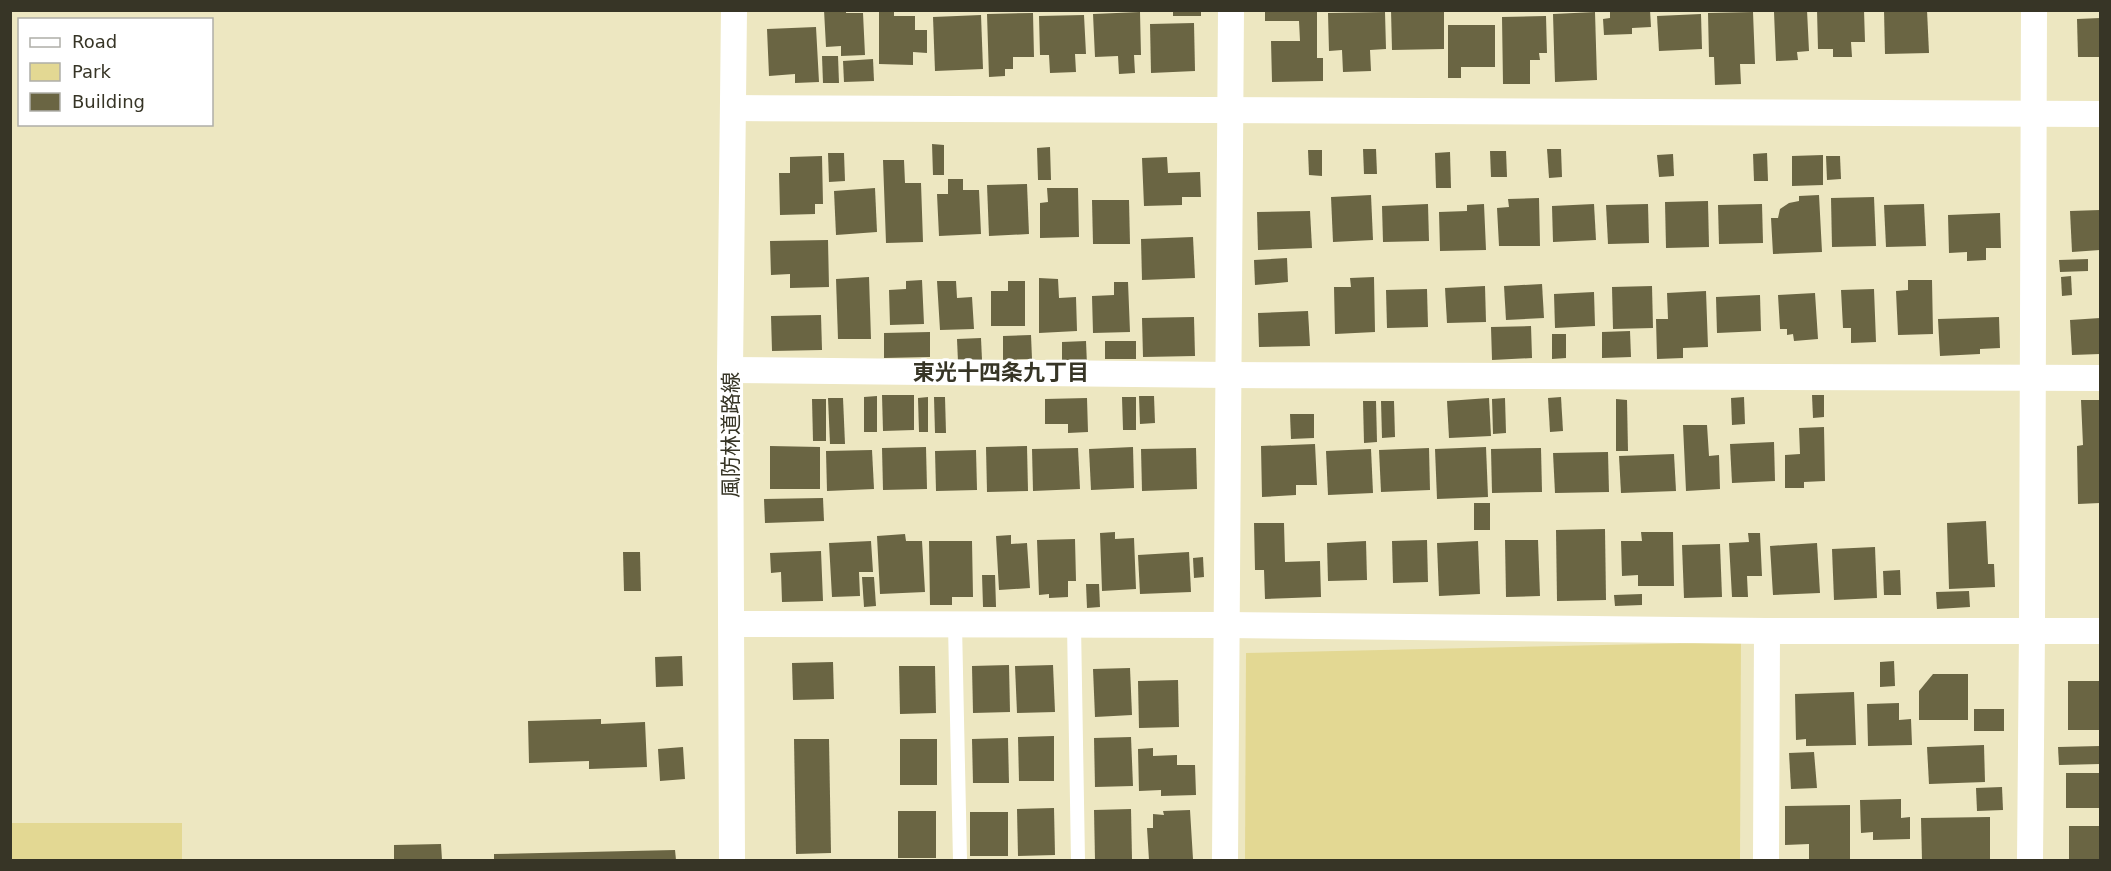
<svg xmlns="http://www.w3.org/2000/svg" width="2111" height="871" viewBox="0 0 2111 871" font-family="'DejaVu Sans','Noto Sans JP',sans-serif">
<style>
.green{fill:#e3d893}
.building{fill:#6a6543}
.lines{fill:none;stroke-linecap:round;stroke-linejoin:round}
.lane{stroke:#fff;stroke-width:14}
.street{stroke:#fff;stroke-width:26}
.labels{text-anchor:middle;stroke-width:6;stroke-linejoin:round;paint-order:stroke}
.street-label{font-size:21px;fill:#373526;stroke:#fff}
.neighbourhood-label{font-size:22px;font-weight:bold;fill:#373526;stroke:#fff}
</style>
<rect width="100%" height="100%" fill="#ede7c1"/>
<!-- green -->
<g class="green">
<path d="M1741 642 1740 860H1245L1246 653Z"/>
<rect x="11" y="823" width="171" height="37"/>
</g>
<!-- building -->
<g class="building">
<path d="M824 10H846V13H863L865 55 841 56V46L826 47Z"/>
<rect x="1173" y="10" width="28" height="6"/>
<path d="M1265 10H1317V58H1323V81L1272 82 1271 41H1300L1299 21H1265Z"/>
<path d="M1391 10H1444V49L1392 50Z"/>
<path d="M1610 10H1650L1651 27 1632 28V34L1604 35 1603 19 1610 18Z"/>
<path d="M1807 10 1809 51 1797 52 1798 60 1776 61 1774 12Z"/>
<path d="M1817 10H1864L1865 42H1851L1852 57H1833V49H1818Z"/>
<path d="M1884 10H1927L1929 53 1885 54Z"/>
<path d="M879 12H894V16H915V30H927V53L913 52V65L879 64Z"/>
<path d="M1140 12 1141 55H1134L1135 73 1119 74 1118 56 1095 57 1093 14Z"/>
<path d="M1385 12 1386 49 1370 50 1371 71 1343 72 1342 50 1329 51 1328 13Z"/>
<path d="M1595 12 1597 80 1555 82 1553 14Z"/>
<path d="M1753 12 1755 64H1740L1741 84 1715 85 1714 57H1709L1708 13Z"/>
<path d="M1033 13 1034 57H1013V69H1005V76L989 77 987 14Z"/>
<path d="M1701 14 1702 49 1659 51 1657 16Z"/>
<path d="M981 15 983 69 935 71 933 17Z"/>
<path d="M1084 15 1086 54H1075L1076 72 1050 73 1049 55H1040L1039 16Z"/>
<path d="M1546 16 1547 53H1539L1540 60H1530V84H1503L1502 17Z"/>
<path d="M2100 18V57H2078L2077 19Z"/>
<path d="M1194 23 1195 71 1151 73 1150 24Z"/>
<path d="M1448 25H1495V67H1461V78H1448Z"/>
<path d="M816 27 819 82 795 83V74L769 76 767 29Z"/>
<path d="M822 56H838L839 83H823Z"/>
<path d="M873 59 874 81 844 82 843 61Z"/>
<path d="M932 144 944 145V175H933Z"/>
<path d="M1050 147 1051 180H1038L1037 148Z"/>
<path d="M1363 149H1376L1377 174H1364Z"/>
<path d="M1547 149H1561L1562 177 1549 178Z"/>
<path d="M1308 150H1322V176L1309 175Z"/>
<path d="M1490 151H1506L1507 177H1491Z"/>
<path d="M1450 152 1451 188H1436L1435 153Z"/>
<path d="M828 153H844L845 181 829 182Z"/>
<path d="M1767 153 1768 181H1754L1753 154Z"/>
<path d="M1673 154 1674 176 1659 177 1657 155Z"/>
<path d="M1823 155V185L1792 186V156Z"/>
<path d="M822 156 823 204H815V214L780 215 779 173H790V157Z"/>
<path d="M1826 156H1840L1841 179 1827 180Z"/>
<path d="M1167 157 1168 173 1200 172 1201 197H1182V205L1144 206 1142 158Z"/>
<path d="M883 160H904L905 183H921L923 242 886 243Z"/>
<path d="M948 179H963V190H979L981 234 939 236 937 194H948Z"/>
<path d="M1027 184 1029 234 989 236 987 185Z"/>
<path d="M875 188 877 232 836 235 834 191Z"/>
<path d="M1047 188H1078L1079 237 1040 238V203L1048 202Z"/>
<path d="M1371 195 1373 240 1333 242 1331 197Z"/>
<path d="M1819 195 1822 252 1773 254 1771 218H1778L1780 209 1789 203 1799 201V196Z"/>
<path d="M1874 197 1876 246 1832 247 1831 198Z"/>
<path d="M1539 198 1540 246H1499L1497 208 1509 207 1508 199Z"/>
<path d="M1092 200H1129L1130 244H1093Z"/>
<path d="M1708 201 1709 247 1666 248 1665 202Z"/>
<path d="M1428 204 1429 241 1383 242 1382 206Z"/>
<path d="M1484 204 1486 250 1440 251 1439 212 1467 211V205Z"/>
<path d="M1594 204 1596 240 1553 242 1552 206Z"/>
<path d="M1648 204 1649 243 1608 244 1606 205Z"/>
<path d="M1762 204 1763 243 1719 244 1718 205Z"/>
<path d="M1924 204 1926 246 1886 247 1884 205Z"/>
<path d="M2100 210V250L2072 252 2070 211Z"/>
<path d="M1310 211 1312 248 1258 250 1257 212Z"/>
<path d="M2000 213 2001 248H1986V260L1967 261V252L1949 253 1948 215Z"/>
<path d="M1193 237 1195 278 1142 280 1141 239Z"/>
<path d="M828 240 829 287 790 288V274L771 275 770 241Z"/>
<path d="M1287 258 1288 282 1255 285 1254 260Z"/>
<path d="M2088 259V271L2060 272 2059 260Z"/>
<path d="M2071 276 2072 295 2062 296 2061 277Z"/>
<path d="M869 277 871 339H838L836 279Z"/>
<path d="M1374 277 1375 332 1335 334 1334 287H1351L1350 278Z"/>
<path d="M1039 278 1058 279 1059 298 1076 297 1077 331 1039 333Z"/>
<path d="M922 280 924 324 890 325 889 290 906 289V281Z"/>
<path d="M1908 280H1932L1933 334 1898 335 1896 291 1908 290Z"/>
<path d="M937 281H956L957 298 972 297 974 329 940 330Z"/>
<path d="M1008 281H1025V326H991V291H1008Z"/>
<path d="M1114 282H1128L1130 332 1093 333 1092 296 1114 295Z"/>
<path d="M1542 284 1544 318 1506 320 1504 286Z"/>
<path d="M1485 286 1486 322 1447 323 1445 288Z"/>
<path d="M1652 286 1653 328 1613 329 1612 287Z"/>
<path d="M1427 289 1428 327 1387 328 1386 290Z"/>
<path d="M1874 289 1876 342 1851 343V328H1843L1841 290Z"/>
<path d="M1706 291 1708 347 1683 348V358L1657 359 1656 319H1668L1667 293Z"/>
<path d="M1594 292 1595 326 1555 328 1554 294Z"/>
<path d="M1815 293 1818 339 1794 341 1793 334 1787 335V329H1780L1778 295Z"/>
<path d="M1760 295 1761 331 1717 333 1716 297Z"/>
<path d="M1308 311 1310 346 1259 347 1258 313Z"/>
<path d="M821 315 822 350 772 351 771 316Z"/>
<path d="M1194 317 1195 356 1143 357 1142 318Z"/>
<path d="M1999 317 2000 348 1980 349V354L1940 356 1938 319Z"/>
<path d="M2100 318V354L2072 355 2070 320Z"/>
<path d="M1531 326 1532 358 1492 360 1491 327Z"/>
<path d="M1630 331 1631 357 1602 358V332Z"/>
<path d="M930 332V357L884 358V333Z"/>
<path d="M1552 334H1566V358L1552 359Z"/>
<path d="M1031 335 1032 359 1003 360V336Z"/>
<path d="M981 338 982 360 958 362 957 339Z"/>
<path d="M1086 341 1087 365H1062V342Z"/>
<rect x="1105" y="341" width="31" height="18"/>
<path d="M882 395H914V430L883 431Z"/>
<path d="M1812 395H1824V417L1813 418Z"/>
<path d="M877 396V432H864V397Z"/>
<path d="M1139 396H1154L1155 423 1140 424Z"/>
<path d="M928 397V432H919L918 398Z"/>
<path d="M934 397H945L946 433H935Z"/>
<path d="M1122 397H1136V430H1123Z"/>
<path d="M1561 397 1563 431 1550 432 1548 398Z"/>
<path d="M1744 397 1745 424 1732 425 1731 398Z"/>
<path d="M828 398H843L845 444H830Z"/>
<path d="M1087 398 1088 432 1068 433V424H1045V399Z"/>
<path d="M1489 398 1491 436 1449 438 1447 401Z"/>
<path d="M1505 398 1506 433 1493 434 1492 399Z"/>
<path d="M812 399H826V441H813Z"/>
<path d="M1616 399 1627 400 1628 451H1616Z"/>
<path d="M2081 400H2100V503L2078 504 2077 446 2083 445Z"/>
<path d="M1363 401H1376L1377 442 1364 443Z"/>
<path d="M1381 401H1394L1395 437 1382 438Z"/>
<path d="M1290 414H1314V438L1291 439Z"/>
<path d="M1683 425H1707L1709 456 1719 455 1720 489 1686 491Z"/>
<path d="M1824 427 1825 481 1804 482V488H1785V455L1800 454 1799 428Z"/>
<path d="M1774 442 1775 481 1732 483 1730 444Z"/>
<path d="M1315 444 1317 485H1296V495L1262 497 1261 446Z"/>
<path d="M770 446 820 447V489H770Z"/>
<path d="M1027 446 1028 491 987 492 986 447Z"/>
<path d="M926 447 927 489 883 490 882 448Z"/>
<path d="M1133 447 1134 488 1091 490 1089 449Z"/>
<path d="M1486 447 1488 497 1437 499 1435 449Z"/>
<path d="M1078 448 1080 489 1033 491 1032 449Z"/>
<path d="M1196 448 1197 489 1142 491 1141 449Z"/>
<path d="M1429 448 1430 490 1381 492 1379 450Z"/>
<path d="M1541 448 1542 492 1492 493 1491 449Z"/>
<path d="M1371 449 1373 493 1328 495 1326 451Z"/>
<path d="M872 450 874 489 827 491 826 451Z"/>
<path d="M976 450 977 490 936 491 935 451Z"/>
<path d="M1608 452 1609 492 1555 493 1553 453Z"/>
<path d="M1674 454 1676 491 1621 493 1619 456Z"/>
<path d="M823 498 824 521 765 523 764 499Z"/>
<rect x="1474" y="503" width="16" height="27"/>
<path d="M1986 521 1988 564H1994L1995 587 1949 589 1947 523Z"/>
<path d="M1254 523H1284L1285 562 1320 561 1321 597 1265 599 1264 570H1255Z"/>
<path d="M1605 529 1606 600 1557 601 1556 530Z"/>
<path d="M1115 532V539L1134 538 1136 589 1102 591 1100 533Z"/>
<path d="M1641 532H1673L1674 586H1638V575L1622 576 1621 541H1642Z"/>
<path d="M1748 533H1760L1762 576H1747L1748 597H1732L1729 543 1749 542Z"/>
<path d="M905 534 906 541H922L925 592 880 594 877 536Z"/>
<path d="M1011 535V544L1027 543 1030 588 999 590 996 536Z"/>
<path d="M1075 539 1076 581H1068V597L1049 598V594L1039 595 1037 540Z"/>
<path d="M1427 540 1428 582 1393 583 1392 541Z"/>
<path d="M1505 540H1538L1540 596 1506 597Z"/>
<path d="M871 541 873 572H859L860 596 832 597 829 543Z"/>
<path d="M929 541H972L973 597H952V605H930Z"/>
<path d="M1366 541 1367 580 1328 581 1327 543Z"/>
<path d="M1478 541 1480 594 1439 596 1437 543Z"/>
<path d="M1817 543 1820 593 1773 595 1770 546Z"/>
<path d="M1720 544 1722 597 1684 598 1682 545Z"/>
<path d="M1875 547 1877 598 1834 600 1832 549Z"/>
<path d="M821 551 823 601 782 602 781 572 771 573 770 553Z"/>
<path d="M623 552H640L641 591H624Z"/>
<path d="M1189 552 1191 592 1140 594 1138 555Z"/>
<path d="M1203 557 1204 577 1194 578 1193 558Z"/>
<path d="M1900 570 1901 595H1884L1883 571Z"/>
<path d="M982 575H995L996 607H983Z"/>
<path d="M862 577H874L876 606 864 607Z"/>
<path d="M1086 584H1099L1100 607 1087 608Z"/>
<path d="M1969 591 1970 607 1937 609 1936 592Z"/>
<path d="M1642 594V605L1615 606 1614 595Z"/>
<path d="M682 656 683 686 656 687 655 657Z"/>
<path d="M1894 661 1895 686 1880 687V662Z"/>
<path d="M833 662 834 699 793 700 792 663Z"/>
<path d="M1009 665 1010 712 973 713 972 666Z"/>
<path d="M1053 665 1055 712 1017 713 1015 666Z"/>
<path d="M899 666H935L936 713 900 714Z"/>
<path d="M1130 668 1132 715 1095 717 1093 669Z"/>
<path d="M1933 674H1968V720H1919V691Z"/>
<path d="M1178 680 1179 727 1139 728 1138 681Z"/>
<rect x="2068" y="681" width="32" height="49"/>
<path d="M1854 692 1856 745 1806 746V739L1796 740 1795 694Z"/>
<path d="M1899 703V720L1911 719 1912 745 1868 746 1867 704Z"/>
<rect x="1974" y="709" width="30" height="22"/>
<path d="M601 719V724L645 722 647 767 589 769V761L529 763 528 721Z"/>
<path d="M1054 736V781H1019L1018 737Z"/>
<path d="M1131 737 1133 786 1095 787 1094 738Z"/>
<path d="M1008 738 1009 783H973L972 739Z"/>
<path d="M794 739H829L831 853 796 854Z"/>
<rect x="900" y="739" width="37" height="46"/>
<path d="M1984 745 1985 782 1929 784 1927 747Z"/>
<path d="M2100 746V764L2059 765 2058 747Z"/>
<path d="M683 747 685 779 660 781 658 749Z"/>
<path d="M1153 748V756L1177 755V765H1195L1196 795 1161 796V790L1139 791 1138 749Z"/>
<path d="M1814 752 1817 788 1791 789 1789 753Z"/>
<rect x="2066" y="773" width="34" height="35"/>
<path d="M2002 787 2003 810 1977 811 1976 788Z"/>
<path d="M1901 799V818L1910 817V839L1873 840V832L1861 833 1860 800Z"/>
<path d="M1850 805V860H1809V844L1785 845V806Z"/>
<path d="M1054 808 1055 855 1018 856 1017 809Z"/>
<path d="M1131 809 1132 859 1095 860 1094 810Z"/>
<path d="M1190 810 1193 859 1149 860 1147 828H1153V814L1164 815 1163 811Z"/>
<rect x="898" y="811" width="38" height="47"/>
<rect x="970" y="812" width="38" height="44"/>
<path d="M1990 817V860H1922L1921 818Z"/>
<rect x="2069" y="826" width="31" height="34"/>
<path d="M441 844 442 860H394V845Z"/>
<path d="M675 850 676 860H494V854Z"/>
</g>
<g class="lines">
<!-- lane -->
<g class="lane">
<path d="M955 625 960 860"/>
<path d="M1074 625 1078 860"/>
</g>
<!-- street -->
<g class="street">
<path d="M733 108 2100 114"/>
<path d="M730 370 1228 375 2100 378"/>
<path d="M732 624 1227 625 1767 631H2100"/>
<path d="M732 860 730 370 734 10"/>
<path d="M1225 860 1231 10"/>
<path d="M1766 860 1767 631"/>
<path d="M2030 860 2032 630 2034 10"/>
</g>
</g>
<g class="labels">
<!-- street labels -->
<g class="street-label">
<text transform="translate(731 435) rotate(-90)" y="7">風防林道路線</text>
</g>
<!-- neighbourhood labels -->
<g class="neighbourhood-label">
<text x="1001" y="380">東光十四条九丁目</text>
</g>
</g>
<!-- border -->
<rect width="2111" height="871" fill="none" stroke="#373526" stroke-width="24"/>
<!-- legend -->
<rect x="18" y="18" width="195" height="108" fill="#ffffff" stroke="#afaea8" stroke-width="1.5"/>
<rect x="30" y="38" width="30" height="9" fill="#ffffff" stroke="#afaea8" stroke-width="1.5"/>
<text x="72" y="48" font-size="18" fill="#373526">Road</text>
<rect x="30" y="63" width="30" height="18" fill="#e3d893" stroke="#afaea8" stroke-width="1.5"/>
<text x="72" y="78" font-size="18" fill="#373526">Park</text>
<rect x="30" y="93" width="30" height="18" fill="#6a6543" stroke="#afaea8" stroke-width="1.5"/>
<text x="72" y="108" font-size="18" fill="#373526">Building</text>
</svg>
